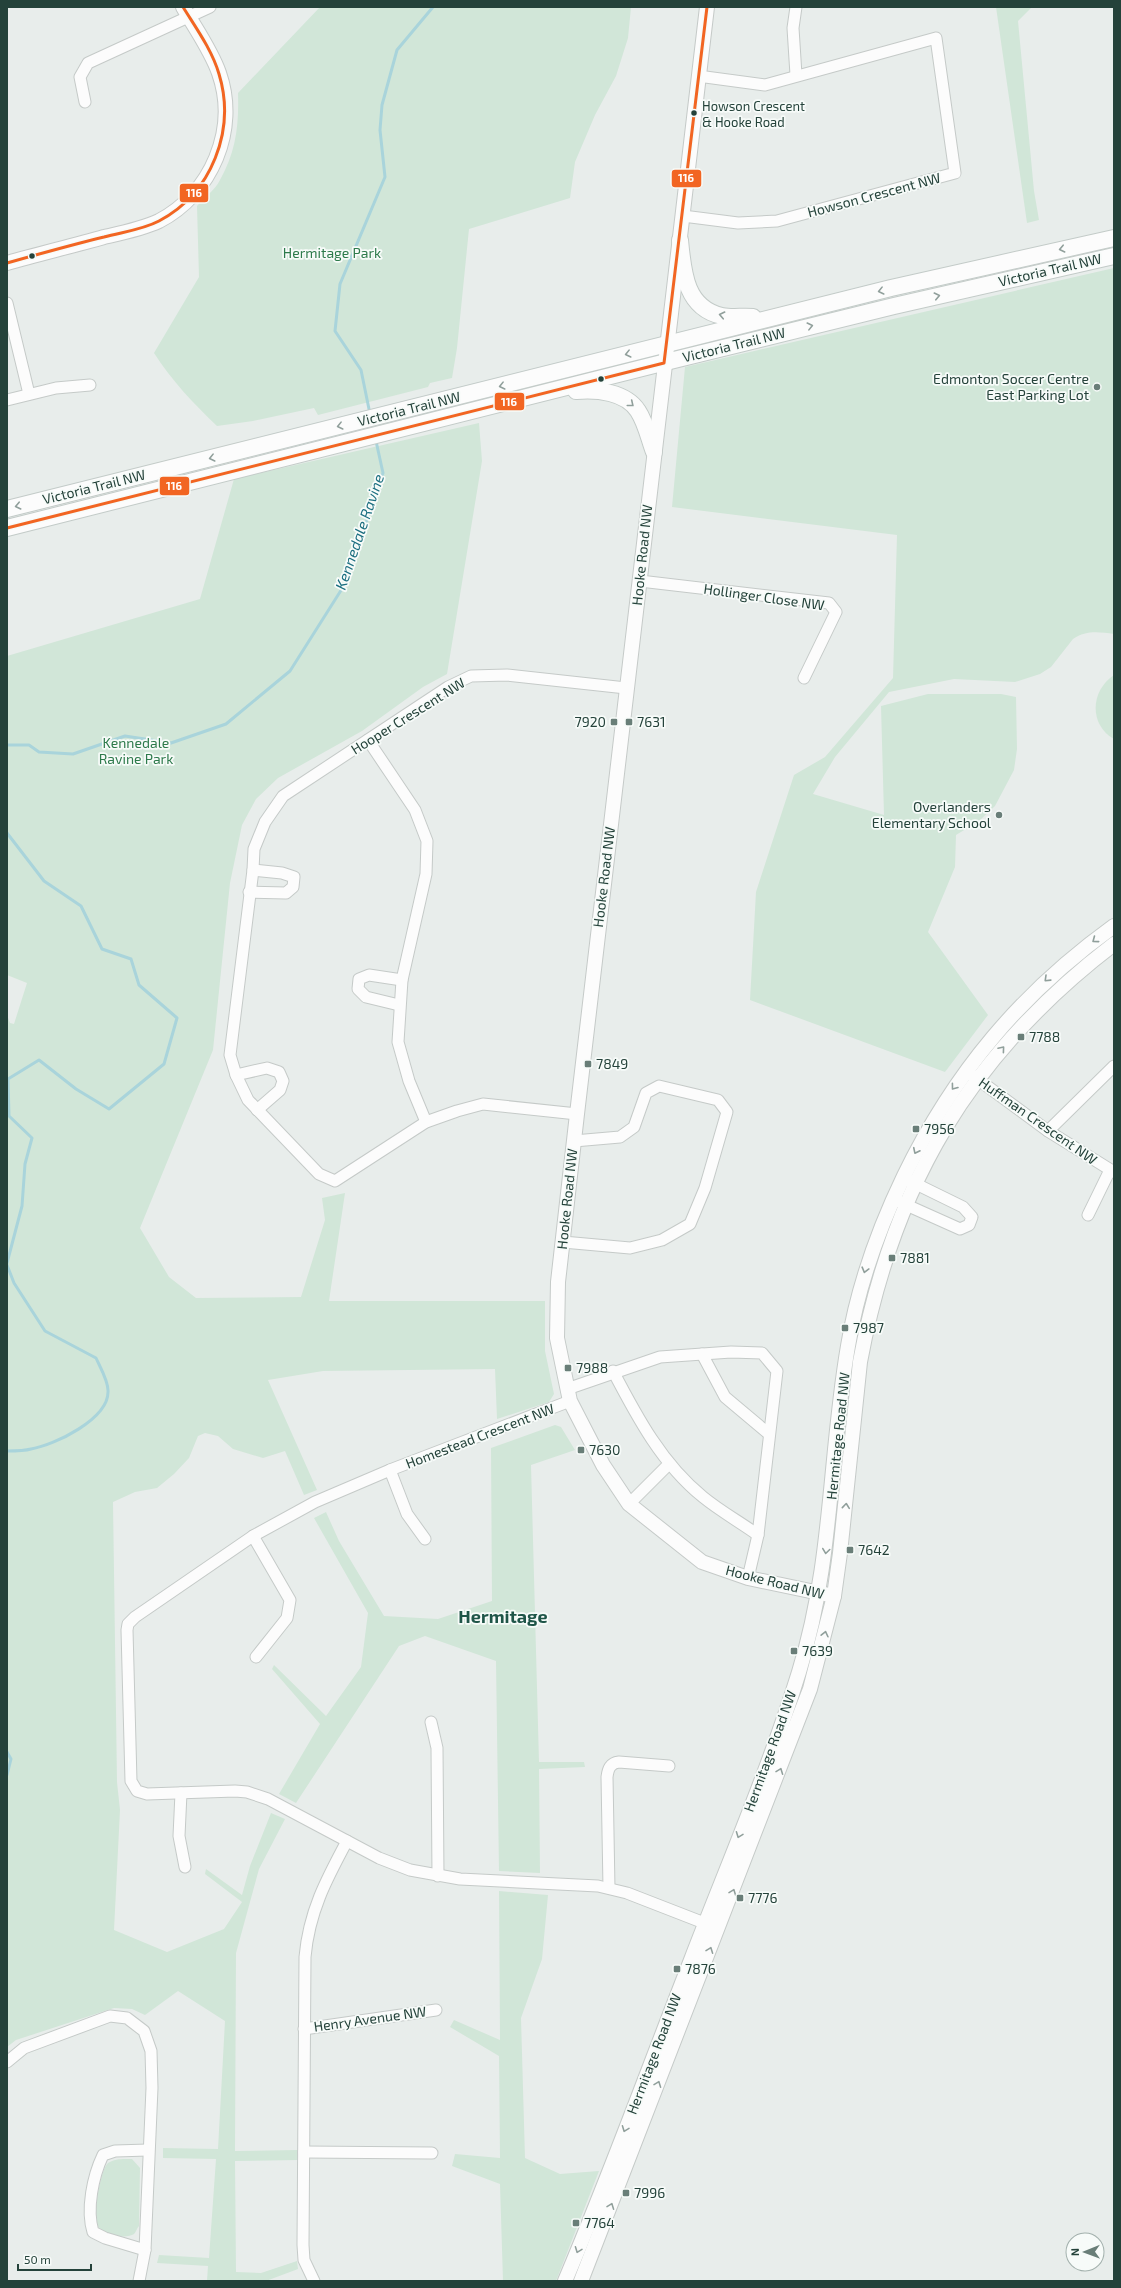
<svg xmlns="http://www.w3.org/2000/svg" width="1121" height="2288" viewBox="0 0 1121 2288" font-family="'Exo 2',sans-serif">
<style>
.green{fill:#d1e6d8}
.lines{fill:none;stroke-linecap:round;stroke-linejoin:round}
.stream{stroke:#a9d4db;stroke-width:3}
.minor-casing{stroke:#c5cac8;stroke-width:13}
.tertiary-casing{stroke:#c5cac8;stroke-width:16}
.secondary-casing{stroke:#c3cbc8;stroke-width:18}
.minor{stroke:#fcfcfc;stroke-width:11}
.tertiary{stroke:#fcfcfc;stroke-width:14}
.secondary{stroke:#fcfcfc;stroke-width:16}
.bus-1-casing{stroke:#f7fbf9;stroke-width:6}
.bus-1{stroke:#f26522;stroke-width:3}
.oneway{stroke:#909f9b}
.bus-dot{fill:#24423a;stroke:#f7fbf9;stroke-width:1.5}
.poi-dot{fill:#697e78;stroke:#f7fbf9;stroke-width:1.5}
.labels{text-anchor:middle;stroke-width:3.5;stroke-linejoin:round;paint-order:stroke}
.bus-label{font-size:13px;fill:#24423a;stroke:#f7fbf9;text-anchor:start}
.street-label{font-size:14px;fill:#24423a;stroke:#f7fbf9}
.park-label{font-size:14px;fill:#2d7a4b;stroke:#f7fbf9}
.poi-label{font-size:14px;fill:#24423a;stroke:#f7fbf9;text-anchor:start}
.water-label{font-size:15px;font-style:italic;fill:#1c6f80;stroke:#f7fbf9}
.district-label{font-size:18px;font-weight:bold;fill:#1f5548;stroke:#f7fbf9}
.line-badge{stroke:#f7fbf9;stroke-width:1.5}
.badge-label{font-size:11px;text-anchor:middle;font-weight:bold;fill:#fff}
</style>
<rect width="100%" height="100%" fill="#e8edeb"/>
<!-- green -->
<g class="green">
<path d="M320 7H631L628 38 616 76 595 115 575 162 570 198 469 229 457 348 452 378 430 383 428 387 318 415 314 408 253 421 217 426C193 403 172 381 154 353L199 277 197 206C204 198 215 190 220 180 236 151 239 126 238 93Z"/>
<path d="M996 7H1032L1018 21 1034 191 1039 220 1027 223Z"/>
<path d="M1114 268V634C1099 632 1086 630 1073 639L1051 667 1040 674 1015 682 954 679 889 692 835 757 813 794 884 815 881 706 928 694H1001L1016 697 1017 749 1014 770 995 806 979 821 956 835 955 867 928 932 988 1015 945 1072 750 1000 756 892 794 775 825 757 893 678 897 535 672 507 685 367Z"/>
<path d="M479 423 482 461 447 674 423 687 362 731 278 778 256 799 242 825 230 883 213 1050 140 1228 169 1277 196 1298 301 1297 325 1220 322 1198 345 1193 329 1301H545V1351L554 1394 549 1402 497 1419 495 1369 323 1371 268 1380 317 1490 304 1495 285 1451 263 1458 233 1449 218 1436 205 1433 198 1436 189 1458 174 1474 157 1488 135 1492 113 1502 117 1782 120 1810 114 1930 167 1952 224 1929 242 1902 205 1874 206 1869 242 1895 250 1866 271 1813 285 1819 259 1869 236 1953 235 2151 298 2150V2160L235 2161 236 2272 261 2273 297 2261 298 2269 266 2281H207L208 2266 157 2263 159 2255 209 2258 216 2159 163 2158V2148L218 2149 225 2021 178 1991 145 2015 132 2009 114 2008 16 2040 7 2047V1015L10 1023 14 1024 27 983 7 975V656L200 599 234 479Z"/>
<path d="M1114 675V739C1089 725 1090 691 1114 675Z"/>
<path d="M856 1333 860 1334 830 1576 826 1575 844 1410Z"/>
<path d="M555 1425 561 1427 575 1450 531 1465 539 1762H584L585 1767 539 1769 540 1873 499 1871 496 1661 425 1636 399 1646 296 1803 279 1794 320 1724 272 1669 274 1665 326 1716 361 1667 368 1613 314 1518 326 1512 339 1541 384 1616 438 1619 492 1601 491 1448Z"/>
<path d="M499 1891 548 1895 542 1959 521 2018 525 2158 560 2174 599 2171 556 2281H503L500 2184 452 2166 455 2154 500 2158 499 2056 450 2027 454 2020 500 2040Z"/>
<path d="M132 2159 140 2168 139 2226C137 2228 136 2232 134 2234 125 2240 102 2234 97 2225 92 2218 101 2168 108 2163 115 2158 125 2159 132 2159Z"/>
</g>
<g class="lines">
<!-- stream -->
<g class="stream">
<path d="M370 414 361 370 335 331 340 284 385 177 380 130 382 105 397 50 433 7"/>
<path d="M7 745H29L39 752 73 754 125 736 171 743 226 724 290 671 345 584 383 473 376 441"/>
<path d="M7 833 44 881 81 906 102 949 131 959 139 985 177 1018 164 1064 109 1109 76 1089 39 1060 8 1079 9 1116 32 1138 25 1164 22 1206 7 1263"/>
<path d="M7 1265 14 1283 45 1331 96 1358C100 1367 109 1382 108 1392 108 1419 55 1445 31 1449 24 1451 15 1451 7 1451"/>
<path d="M7 1752 11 1759 7 1775"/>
</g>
<defs>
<g id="minor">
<path d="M796 75 793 28 796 7"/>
<path d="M85 102 80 77 88 63 210 7"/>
<path d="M683 216 738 223 777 221 955 173 936 38 765 85 698 76"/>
<path d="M7 303 29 394"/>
<path d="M7 400 56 388 90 385"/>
<path d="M640 581 829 603 836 612 804 678"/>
<path d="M368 740 415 810 427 841 426 874 402 980 398 1042 409 1081 426 1122"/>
<path d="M249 892 286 893 293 887 294 877 282 873 253 870"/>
<path d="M399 1005 366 997 358 989 359 979 369 975 402 980"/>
<path d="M236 1075 267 1068 279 1072 283 1081 280 1090 257 1110"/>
<path d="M972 1075 1048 1131 1114 1172"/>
<path d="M577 1114 483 1104 457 1111 426 1122 335 1181 319 1174 248 1100 236 1075 230 1055 253 870 254 849 265 822 283 796 448 687 471 676 507 675 626 688"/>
<path d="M1048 1131 1114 1066"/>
<path d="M893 1199 960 1229 969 1225 972 1217 963 1207 910 1181"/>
<path d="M1088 1215 1110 1170"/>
<path d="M563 1242 630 1248 662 1240 690 1224 705 1188 727 1112 718 1100 659 1086 646 1093 634 1127 620 1137 574 1141"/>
<path d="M702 1354 725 1397 769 1434"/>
<path d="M613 1371C637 1417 662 1464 703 1497 720 1511 740 1522 758 1535"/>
<path d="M567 1389 660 1357 731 1352 762 1353 777 1371 758 1535 748 1578"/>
<path d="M570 1401 390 1470 315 1502 253 1536 135 1617 128 1624 127 1630 131 1781 137 1791 147 1794 235 1791 247 1792 268 1799 379 1858 410 1870 460 1879 598 1886 627 1893 712 1926"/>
<path d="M390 1470 407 1514 425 1539"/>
<path d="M629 1504 669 1464"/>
<path d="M253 1536 290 1600 287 1618 256 1657"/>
<path d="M431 1722 437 1748 438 1876"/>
<path d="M181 1793 179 1836 185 1867"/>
<path d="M609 1888 607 1777C608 1769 610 1763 619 1762L669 1766"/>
<path d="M304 2029 436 2010"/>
<path d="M7 2062 24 2048 110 2016 127 2018 144 2031 151 2051 152 2088 145 2250 139 2281"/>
<path d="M304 2152 432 2153"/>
<path d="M145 2250 105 2238 93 2232C86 2209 93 2176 103 2155L115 2151 148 2150"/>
<path d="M314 2281 304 2260 303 2245 305 1957C309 1912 326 1880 347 1841"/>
</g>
<g id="tertiary">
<path d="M707 7 577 1114 558 1282 557 1338 570 1401 603 1465 629 1504 702 1562 748 1578 834 1596"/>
<path d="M7 263C39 254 72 246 104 237 122 233 142 229 159 221 211 194 239 130 219 73 211 50 195 28 183 7"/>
<path d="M565 2281C610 2175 649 2067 691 1960 728 1864 769 1769 799 1672 833 1563 829 1456 848 1346 858 1285 878 1230 904 1176 954 1073 1021 993 1114 926"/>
<path d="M581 2281 810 1689 834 1596 840 1553 860 1362C893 1184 970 1054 1114 944"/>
</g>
<g id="secondary">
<path d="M680 240C683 271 685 308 722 316 732 318 743 316 753 317"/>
<path d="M576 391C597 389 626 392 638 411 646 423 649 439 654 452"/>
<path d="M7 509 891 288 1114 238"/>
<path d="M7 528 678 359 894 306 1114 256"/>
</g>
</defs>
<!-- minor casing -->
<use href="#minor" class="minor-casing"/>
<!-- tertiary casing -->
<use href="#tertiary" class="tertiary-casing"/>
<!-- secondary casing -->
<use href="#secondary" class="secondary-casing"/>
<!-- minor -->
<use href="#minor" class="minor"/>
<!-- tertiary -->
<use href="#tertiary" class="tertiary"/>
<!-- secondary -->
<use href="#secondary" class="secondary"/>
<defs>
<g id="bus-1">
<path d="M7 263C39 254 71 245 104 237 122 232 142 230 159 221 212 193 236 130 219 74 212 50 196 28 183 7"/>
<path d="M7 528 664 363 707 7"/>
</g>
</defs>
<!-- bus-1 casing -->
<use href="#bus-1" class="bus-1-casing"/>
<!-- bus-1 -->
<use href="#bus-1" class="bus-1"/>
</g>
<!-- one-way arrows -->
<defs><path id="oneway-chevron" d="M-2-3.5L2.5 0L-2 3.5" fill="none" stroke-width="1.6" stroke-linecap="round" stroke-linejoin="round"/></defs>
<g class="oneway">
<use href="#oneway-chevron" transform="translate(1062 249) rotate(167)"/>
<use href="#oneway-chevron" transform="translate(881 291) rotate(166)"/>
<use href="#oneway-chevron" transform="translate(937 296) rotate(-13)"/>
<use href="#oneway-chevron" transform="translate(722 315) rotate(-168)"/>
<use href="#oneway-chevron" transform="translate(810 326) rotate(-14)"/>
<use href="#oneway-chevron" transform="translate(628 354) rotate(166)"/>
<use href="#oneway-chevron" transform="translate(502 386) rotate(166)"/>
<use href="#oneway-chevron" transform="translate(631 404) rotate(39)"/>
<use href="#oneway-chevron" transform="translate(340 426) rotate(166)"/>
<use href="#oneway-chevron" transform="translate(212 458) rotate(166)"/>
<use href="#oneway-chevron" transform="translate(18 506) rotate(167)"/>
<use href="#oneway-chevron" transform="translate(1095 940) rotate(143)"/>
<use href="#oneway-chevron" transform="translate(1047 979) rotate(136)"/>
<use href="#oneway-chevron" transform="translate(1002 1049) rotate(-50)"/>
<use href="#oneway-chevron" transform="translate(954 1087) rotate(127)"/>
<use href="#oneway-chevron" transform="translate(916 1151) rotate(116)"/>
<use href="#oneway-chevron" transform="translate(865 1270) rotate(105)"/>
<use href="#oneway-chevron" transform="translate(846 1506) rotate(-84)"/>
<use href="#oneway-chevron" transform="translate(826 1551) rotate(98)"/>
<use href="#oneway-chevron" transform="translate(825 1634) rotate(-77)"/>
<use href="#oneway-chevron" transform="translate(780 1771) rotate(-69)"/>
<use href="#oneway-chevron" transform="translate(739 1835) rotate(111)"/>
<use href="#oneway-chevron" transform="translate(733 1892) rotate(-69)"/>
<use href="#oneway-chevron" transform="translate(710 1950) rotate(-69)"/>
<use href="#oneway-chevron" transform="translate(658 2084) rotate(-69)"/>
<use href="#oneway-chevron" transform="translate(625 2129) rotate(111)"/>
<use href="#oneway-chevron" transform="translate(611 2206) rotate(-69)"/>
<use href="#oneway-chevron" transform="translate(578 2250) rotate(111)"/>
</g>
<!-- markers -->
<g class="bus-dot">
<circle cx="694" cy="113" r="3.5"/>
<circle cx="32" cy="256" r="3.5"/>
<circle cx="601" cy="379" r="3.5"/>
</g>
<g class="poi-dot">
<circle cx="1097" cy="387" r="4"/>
<rect x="610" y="718" width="8" height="8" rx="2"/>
<rect x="625" y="718" width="8" height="8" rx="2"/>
<circle cx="999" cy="815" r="4"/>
<rect x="1017" y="1033" width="8" height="8" rx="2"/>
<rect x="584" y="1060" width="8" height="8" rx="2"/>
<rect x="912" y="1125" width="8" height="8" rx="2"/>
<rect x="888" y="1254" width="8" height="8" rx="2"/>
<rect x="841" y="1324" width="8" height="8" rx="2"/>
<rect x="564" y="1364" width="8" height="8" rx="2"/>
<rect x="577" y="1446" width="8" height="8" rx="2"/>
<rect x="846" y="1546" width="8" height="8" rx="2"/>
<rect x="790" y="1647" width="8" height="8" rx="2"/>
<rect x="736" y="1894" width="8" height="8" rx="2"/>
<rect x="673" y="1965" width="8" height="8" rx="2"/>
<rect x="622" y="2189" width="8" height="8" rx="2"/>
<rect x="572" y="2219" width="8" height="8" rx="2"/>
</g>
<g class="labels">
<!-- bus labels -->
<g class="bus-label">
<text x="702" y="111">Howson Crescent<tspan x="702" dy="16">&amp; Hooke Road</tspan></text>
</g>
<!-- street labels -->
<g class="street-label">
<text transform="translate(874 195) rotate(-15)" y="5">Howson Crescent NW</text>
<text transform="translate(1050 270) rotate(-13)" y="5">Victoria Trail NW</text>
<text transform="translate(734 345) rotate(-14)" y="5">Victoria Trail NW</text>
<text transform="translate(409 409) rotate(-14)" y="5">Victoria Trail NW</text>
<text transform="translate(94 487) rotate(-14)" y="5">Victoria Trail NW</text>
<text transform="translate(642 555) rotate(-84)" y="5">Hooke Road NW</text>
<text transform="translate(764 597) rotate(8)" y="5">Hollinger Close NW</text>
<text transform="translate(408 716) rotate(-32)" y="5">Hooper Crescent NW</text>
<text transform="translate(604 877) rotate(-83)" y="5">Hooke Road NW</text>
<text transform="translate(1038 1121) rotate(35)" y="5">Huffman Crescent NW</text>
<text transform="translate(567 1199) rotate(-84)" y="5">Hooke Road NW</text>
<text transform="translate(480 1436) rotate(-21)" y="5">Homestead Crescent NW</text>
<text transform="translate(838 1436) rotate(-84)" y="5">Hermitage Road NW</text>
<text transform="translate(775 1582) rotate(14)" y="5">Hooke Road NW</text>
<text transform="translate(770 1751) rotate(-70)" y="5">Hermitage Road NW</text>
<text transform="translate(370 2019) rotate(-8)" y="5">Henry Avenue NW</text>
<text transform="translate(654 2054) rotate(-69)" y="5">Hermitage Road NW</text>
</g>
<!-- park labels -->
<g class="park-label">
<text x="332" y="258">Hermitage Park</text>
<text x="136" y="748">Kennedale<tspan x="136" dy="16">Ravine Park</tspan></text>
</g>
<!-- poi labels -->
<g class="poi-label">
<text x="1089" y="384" text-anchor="end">Edmonton Soccer Centre<tspan x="1089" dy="16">East Parking Lot</tspan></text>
<text x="606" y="727" text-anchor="end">7920</text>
<text x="637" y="727">7631</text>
<text x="991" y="812" text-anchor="end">Overlanders<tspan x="991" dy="16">Elementary School</tspan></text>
<text x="1029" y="1042">7788</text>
<text x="596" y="1069">7849</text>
<text x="924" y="1134">7956</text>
<text x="900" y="1263">7881</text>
<text x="853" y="1333">7987</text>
<text x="576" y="1373">7988</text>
<text x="589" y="1455">7630</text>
<text x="858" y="1555">7642</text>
<text x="802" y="1656">7639</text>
<text x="748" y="1903">7776</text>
<text x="685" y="1974">7876</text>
<text x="634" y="2198">7996</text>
<text x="584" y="2228">7764</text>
</g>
<!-- water labels -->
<g class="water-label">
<text transform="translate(360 532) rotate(-71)" y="5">Kennedale Ravine</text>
</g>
<!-- district labels -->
<g class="district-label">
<text x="503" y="1623">Hermitage</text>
</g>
</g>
<g class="line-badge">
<rect x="671" y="169" width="31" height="19" rx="4" fill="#f26522"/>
<rect x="179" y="183" width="30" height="20" rx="4" fill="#f26522"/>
<rect x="494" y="392" width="31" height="19" rx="4" fill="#f26522"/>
<rect x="159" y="476" width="31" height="20" rx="4" fill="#f26522"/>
</g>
<g class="badge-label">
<text x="686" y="182">116</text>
<text x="194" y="197">116</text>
<text x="509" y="406">116</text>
<text x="174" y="490">116</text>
</g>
<!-- border -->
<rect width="1121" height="2288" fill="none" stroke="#24423a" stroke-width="16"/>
<!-- north arrow -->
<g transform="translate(1085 2252) rotate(269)"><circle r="19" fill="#f7fbf9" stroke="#a3b1ad"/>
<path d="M0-3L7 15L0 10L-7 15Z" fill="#697e78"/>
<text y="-6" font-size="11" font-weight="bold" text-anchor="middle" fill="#24423a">N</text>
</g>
<!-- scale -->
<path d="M18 2264v6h73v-6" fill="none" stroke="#24423a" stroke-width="2"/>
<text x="24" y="2264" font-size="12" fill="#24423a" stroke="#f7fbf9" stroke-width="3" paint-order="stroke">50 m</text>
</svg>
